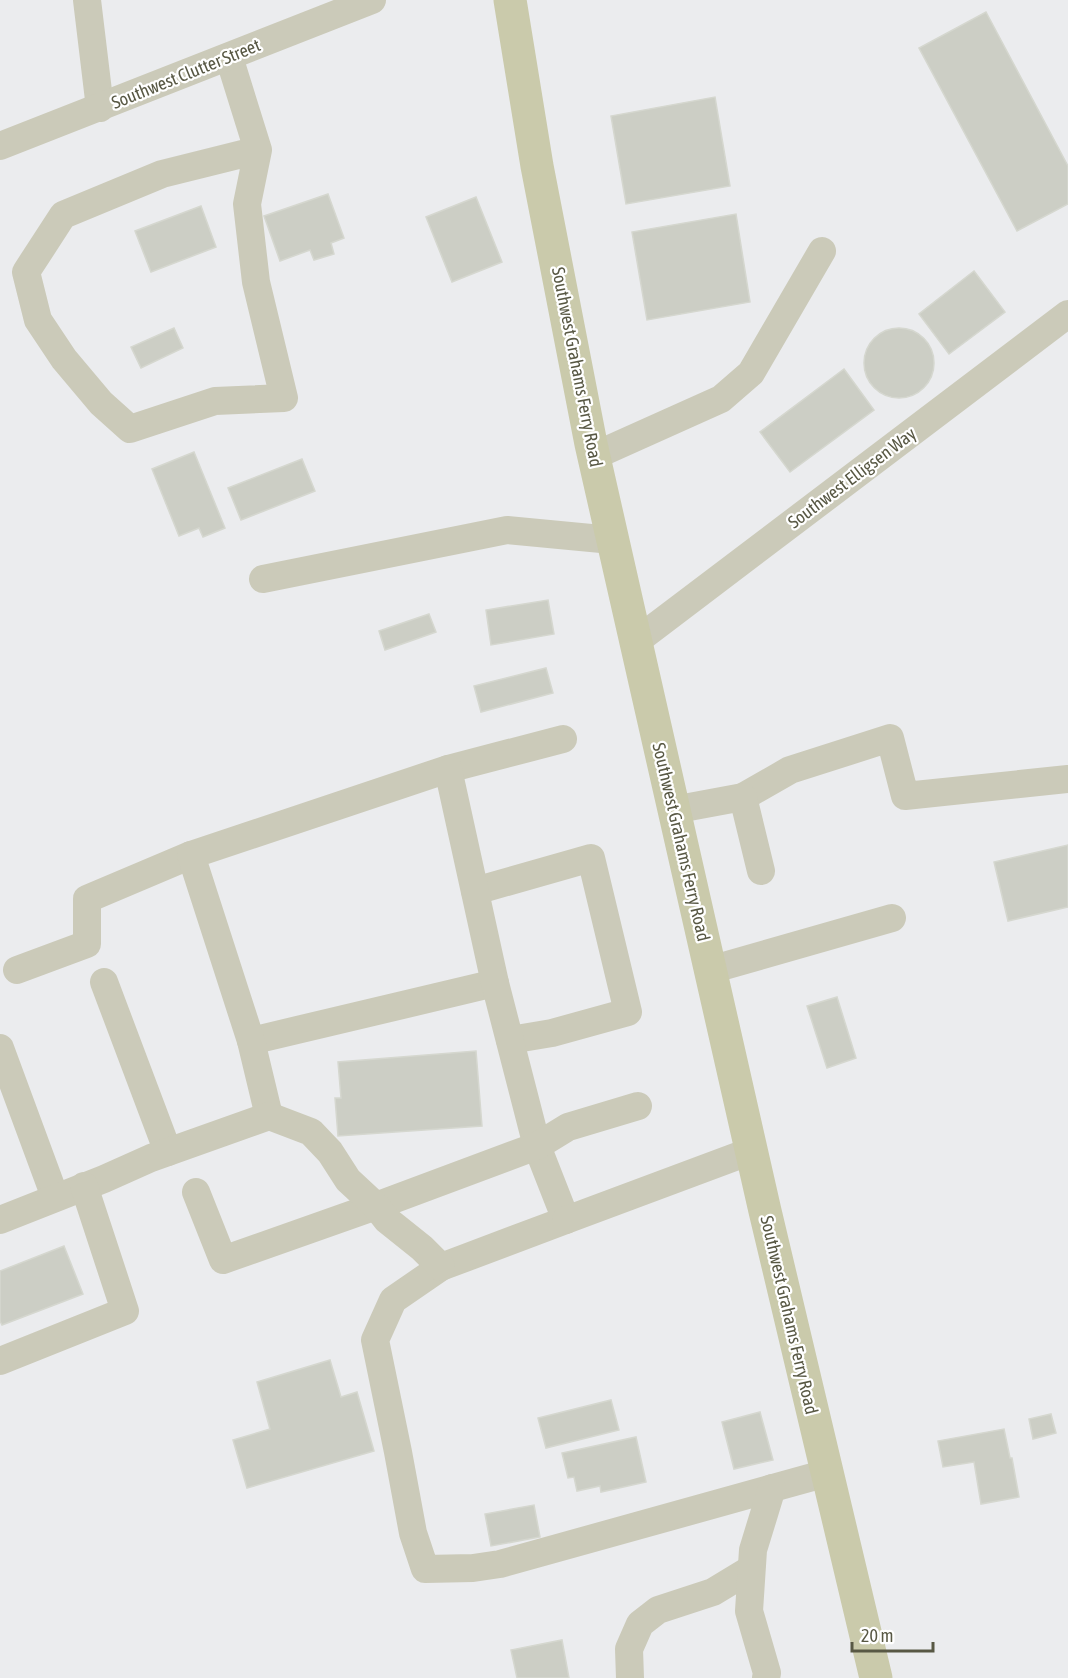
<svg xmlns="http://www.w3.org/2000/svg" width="1068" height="1678" viewBox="0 0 1068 1678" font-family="'Asap Condensed',sans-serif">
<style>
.building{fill:#cccec5;stroke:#d5d7cf;stroke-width:1.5}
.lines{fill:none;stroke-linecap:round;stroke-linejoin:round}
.minor{stroke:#cbcab9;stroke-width:28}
.major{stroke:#cacaab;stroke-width:33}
.labels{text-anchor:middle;stroke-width:4.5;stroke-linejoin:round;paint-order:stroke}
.street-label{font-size:18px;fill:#585844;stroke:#fff}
</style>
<rect width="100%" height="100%" fill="#ebecee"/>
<!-- building -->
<g class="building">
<path d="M986 12 1068 166V204L1017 231 919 48Z"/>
<path d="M715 97 730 186 626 204 611 116Z"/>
<path d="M328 194 344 238 331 243 334 254 314 260 310 250 280 261 264 216Z"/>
<path d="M476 197 502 262 452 282 426 217Z"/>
<path d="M201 206 216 247 151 272 135 231Z"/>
<path d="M736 214 750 302 647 320 632 232Z"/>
<path d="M974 271 1005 312 949 354 919 314Z"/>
<path d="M174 328 183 348 141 368 131 347Z"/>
<circle cx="899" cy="363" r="35"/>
<path d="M844 369 874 410 790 472 760 432Z"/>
<path d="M194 452 225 528 203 537 199 528 179 536 152 469Z"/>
<path d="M302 459 315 491 241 520 228 488Z"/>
<path d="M548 600 554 634 491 645 486 610Z"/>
<path d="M429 614 436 632 385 650 379 631Z"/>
<path d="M546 668 553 693 481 712 474 686Z"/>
<path d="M1068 845V907L1008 921 994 862Z"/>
<path d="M837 997 856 1058 827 1068 807 1006Z"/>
<path d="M476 1051 482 1126 338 1136 335 1098H341L338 1062Z"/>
<path d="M64 1246 83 1294 2 1325 0 1321V1271Z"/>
<path d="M330 1360 341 1397 357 1392 374 1451 247 1488 233 1440 270 1429 257 1382Z"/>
<path d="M611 1400 619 1430 546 1448 538 1418Z"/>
<path d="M760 1412 773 1460 734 1469 722 1422Z"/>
<path d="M1051 1414 1056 1433 1033 1439 1029 1419Z"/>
<path d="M1004 1429 1010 1458H1012L1019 1497 981 1504 974 1462 943 1467 938 1441Z"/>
<path d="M636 1437 646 1482 601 1492 600 1486 577 1491 574 1477 568 1478 562 1453Z"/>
<path d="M534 1505 540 1537 491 1546 485 1514Z"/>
<path d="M562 1640 569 1678H517L511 1650Z"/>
</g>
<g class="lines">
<!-- minor -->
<g class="minor">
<path d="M87 0 100 108"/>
<path d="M229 57 258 150 247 204 256 282 284 398 215 401 130 429 101 403 64 359 38 320 26 272 63 215 162 174 258 150"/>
<path d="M0 146 372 0"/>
<path d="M594 456 721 399 751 373 822 251"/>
<path d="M263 579 507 530 612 540"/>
<path d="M635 642 1068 314"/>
<path d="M448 769 563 739"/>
<path d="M743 797 790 770 890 738 905 796 1068 779"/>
<path d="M673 810 743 797 761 871"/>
<path d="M475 891 591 858 628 1012 552 1033 510 1040"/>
<path d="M17 970 87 944V899L191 855"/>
<path d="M710 970 892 918"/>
<path d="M104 982 168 1152"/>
<path d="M251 1041 495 983"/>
<path d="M0 1048 55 1197"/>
<path d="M269 1116 251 1041 191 855 448 769 495 983 537 1146 566 1220 441 1267 393 1300 375 1340 398 1452 413 1533 425 1569 473 1568 500 1564 827 1473"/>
<path d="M196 1192 223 1260 376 1206 537 1146 568 1127 638 1106"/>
<path d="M0 1220 104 1179 151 1158 269 1116 311 1132 330 1152 348 1180 376 1206 387 1220 422 1248 441 1267"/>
<path d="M566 1220 751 1151"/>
<path d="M0 1361 125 1311 84 1186"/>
<path d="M630 1678 629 1649 640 1624 658 1610 713 1592 751 1569"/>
<path d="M766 1678 767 1673 749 1611 753 1550 772 1488"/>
</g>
<!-- major -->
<path class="major" d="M510 0 537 166 591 444 765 1211 876 1678"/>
</g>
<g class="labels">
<!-- street labels -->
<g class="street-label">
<text transform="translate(186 74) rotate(-22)" y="6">Southwest Clutter Street</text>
<text transform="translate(577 367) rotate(79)" y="6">Southwest Grahams Ferry Road</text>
<text transform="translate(852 478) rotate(-37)" y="6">Southwest Elligsen Way</text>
<text transform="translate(681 842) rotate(77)" y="6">Southwest Grahams Ferry Road</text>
<text transform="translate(789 1315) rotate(77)" y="6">Southwest Grahams Ferry Road</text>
</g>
</g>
<!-- scale -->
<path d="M852 1642v9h81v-9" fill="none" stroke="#585844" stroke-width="3"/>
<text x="861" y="1642" font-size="18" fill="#585844" stroke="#ffffff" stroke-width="4.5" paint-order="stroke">20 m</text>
</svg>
